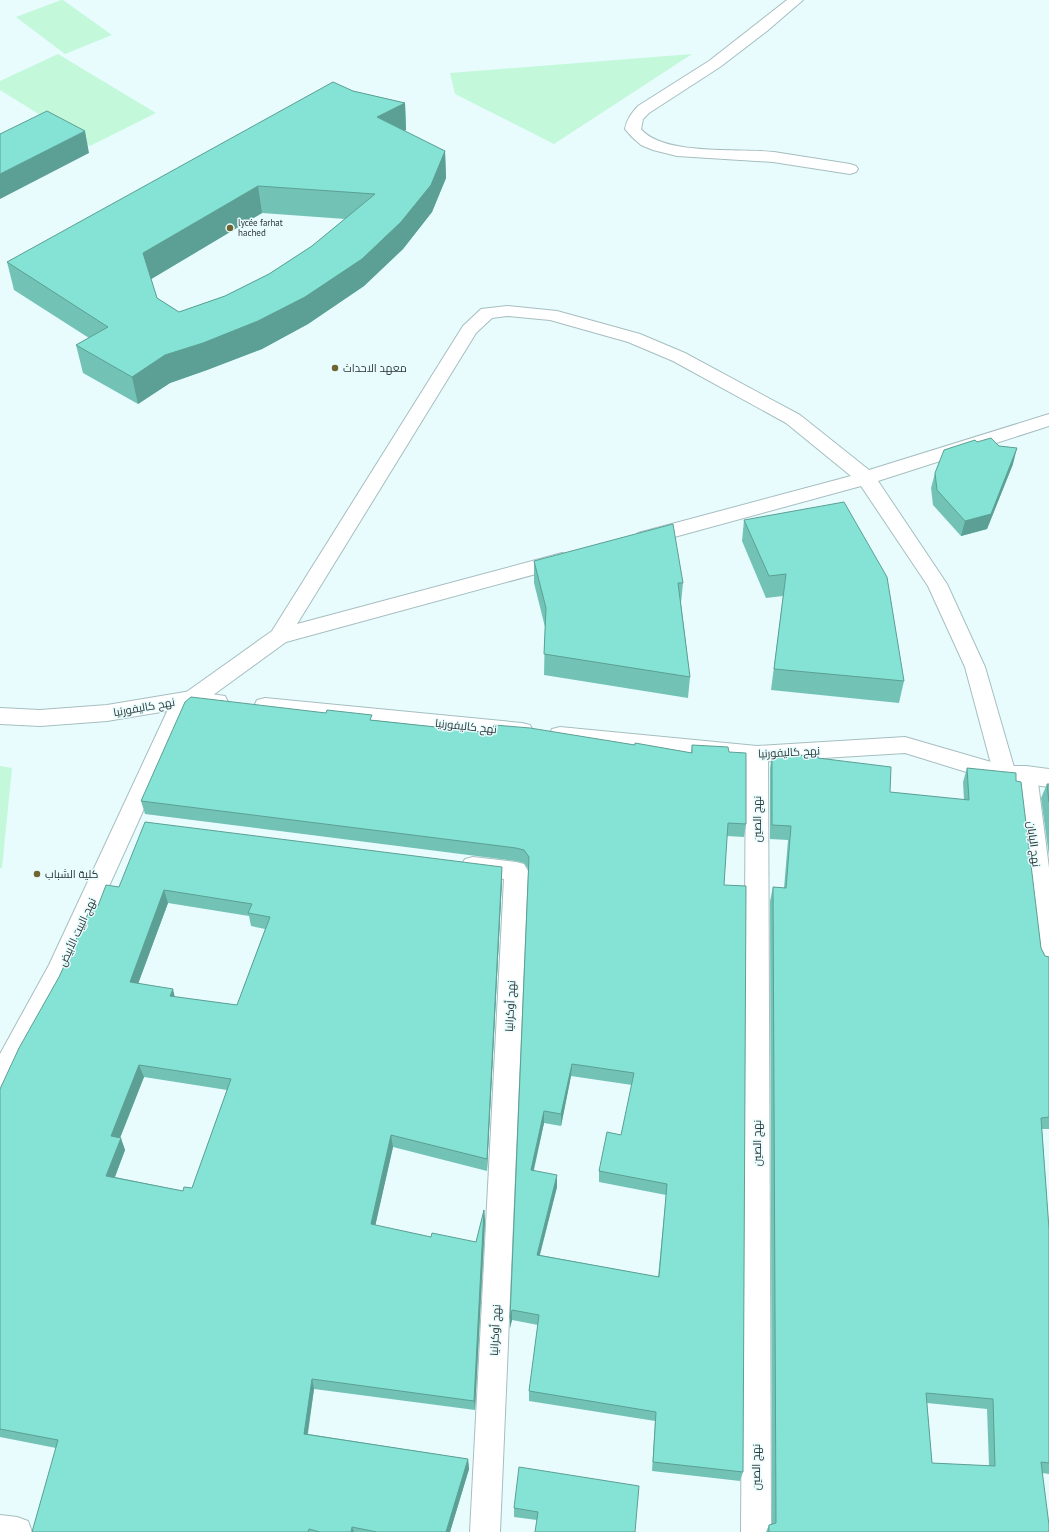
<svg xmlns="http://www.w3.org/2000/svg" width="1049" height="1532" viewBox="0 0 1049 1532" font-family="'PT Sans',Cairo,sans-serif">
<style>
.green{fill:#c3f8db}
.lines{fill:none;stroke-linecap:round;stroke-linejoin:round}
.minor-casing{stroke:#a6bec0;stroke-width:2}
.tertiary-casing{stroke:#a6bec0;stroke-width:2}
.minor{fill:#fff;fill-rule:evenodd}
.tertiary{fill:#fff;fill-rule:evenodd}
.wall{fill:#72c3b6;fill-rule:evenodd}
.shaded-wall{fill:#5c9f94}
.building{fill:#84e3d4;stroke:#5c9f94;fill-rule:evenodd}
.poi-dot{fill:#706431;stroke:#e8fcfe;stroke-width:1.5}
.labels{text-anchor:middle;stroke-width:3;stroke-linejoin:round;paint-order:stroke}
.far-poi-label{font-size:9px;fill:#2b3435;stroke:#e8fcfe;text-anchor:start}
.poi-label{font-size:11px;fill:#2b3435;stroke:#e8fcfe;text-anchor:start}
.street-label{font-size:11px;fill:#2b3435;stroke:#e8fcfe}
</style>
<rect width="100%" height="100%" fill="#e8fcfe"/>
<!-- green -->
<g class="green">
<path d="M61 0H63L112 35 65 54 16 17Z"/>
<path d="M58 54 156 113 90 146 0 90V81Z"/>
<path d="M692 54 554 144 455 94 450 73Z"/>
<path d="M0 766 12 768 2 868H0Z"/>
</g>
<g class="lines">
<defs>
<g id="minor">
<path d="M787 0H803L767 31 720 67 649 113 643 119 641 129C663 156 740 148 774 152 799 156 825 160 850 164L856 166 858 169 856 172 850 174 773 162 677 156 653 150 641 145 632 137 625 129C627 119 631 114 638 106L709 61Z"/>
<path d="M507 306 557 311 640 334 685 353 800 415 869 470 1049 414V426L878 481 947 584 985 667 1016 774 1018 769 1026 766 1034 769 1037 775 1049 868V971L1041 968 1037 961 1015 777 1013 781 1005 784 997 781 994 775 965 667 928 586 861 486 645 545 638 543 635 538 638 533 851 476 786 423 673 361 628 342 550 320 507 316 492 318 476 333 297 624 562 553 569 555 572 560 569 565 286 642 187 714 71 970 9 1086 0 1089V1054L49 965 171 703 272 631 463 326 481 309Z"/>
<path d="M757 746 765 748 768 754 771 1532H741L746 754 749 748Z"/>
<path d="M473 857 516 862 524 864 528 871 500 1532H470L504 879 473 875 465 873 461 866 465 859Z"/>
<path d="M0 1515 17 1517 28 1521 32 1532H0Z"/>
</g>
<g id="tertiary">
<path d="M191 691 225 696 228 702 225 708 217 710 191 707 107 721 40 726 0 724V708L40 710 107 705Z"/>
<path d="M265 698 522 723 530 725 533 731 530 737 522 739 265 714 257 712 254 706 257 700Z"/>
<path d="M560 727 757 746 905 737 1005 766H1026L1049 769V787L1026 784H1005L905 753 757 762 560 743 552 741 549 735 552 729Z"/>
</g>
</defs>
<!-- minor casing -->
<use href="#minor" class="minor-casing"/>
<!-- tertiary casing -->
<use href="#tertiary" class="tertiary-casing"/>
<!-- minor -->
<use href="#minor" class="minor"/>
<!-- tertiary -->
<use href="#tertiary" class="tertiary"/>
</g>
<!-- wall -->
<g class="wall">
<path d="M353 91 405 103 406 130 404 131 445 151 446 178 432 212 403 249 364 286 308 324 262 349 207 370 170 383 138 404 83 373 76 345 89 338 14 290 7 262ZM262 213 345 219 312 246 269 274 225 296 179 312 157 298 151 279Z"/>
<path d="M977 442 1013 464 987 529 961 536 933 505 931 488 935 473Z"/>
<path d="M744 520 904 681 899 703 771 690 783 596 766 598 742 541Z"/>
<path d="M534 561 683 583 681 603 690 677 688 698 544 675 545 627 534 583Z"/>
<path d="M372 720 492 733 635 745 691 753 692 745 729 752 746 824 744 837 727 836 724 885 743 1472 740 1481 652 1471 655 1421 529 1401V1391L538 1325 512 1320 510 1328V1318L529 870 524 863 516 861 145 814 141 801ZM571 1076 632 1085 621 1135 599 1171V1182L666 1195 658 1277 540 1255 557 1187 534 1170 544 1123 561 1126Z"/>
<path d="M772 754 818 758 890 792 964 800 963 782 967 768 1016 781 1041 948 1045 956 1049 957V1129H1042L1049 1229V1474L1042 1473 1049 1532H766L769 1525 772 1524 770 901 773 887 784 888 788 840 770 839V768ZM927 1403 987 1409 989 1466 932 1463Z"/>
<path d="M1047 784H1049V856L1041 798Z"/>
<path d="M502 867V880L487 1171 393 1147 375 1225 431 1237 476 1242 484 1210 485 1221 475 1410 314 1389 308 1434 468 1459 469 1469 450 1532H32L56 1448 0 1437V1089L98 906 119 887ZM168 903 249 916 251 926 265 929 237 1005 175 997 138 983ZM144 1077 227 1090 192 1188 183 1191 115 1177 125 1150 120 1138Z"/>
<path d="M639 1486 537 1520 514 1517V1508Z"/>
</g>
<!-- shaded-wall -->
<g class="shaded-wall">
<path d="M405 103 406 130 379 144 377 117Z"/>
<path d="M85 131 89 153 0 199V174Z"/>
<path d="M445 151 446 178 432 212 403 249 364 286 308 324 262 349 207 370 170 383 138 404 132 377 165 355Z"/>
<path d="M258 186 262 213 148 281 143 253Z"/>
<path d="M1017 448 1013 464 987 529 961 536 965 521Z"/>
<path d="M502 867V880L487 1171V1159Z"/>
<path d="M164 890 168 903 134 995 130 982Z"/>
<path d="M173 989 176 1002 170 996Z"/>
<path d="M572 1064 571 1076 561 1126V1114Z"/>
<path d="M139 1065 144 1077 116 1148 111 1136Z"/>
<path d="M544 1111V1123L531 1181V1170Z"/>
<path d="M391 1135 393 1147 373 1236 371 1224Z"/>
<path d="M121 1138 125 1150 111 1187 106 1176Z"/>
<path d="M557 1175V1187L537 1265V1255Z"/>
<path d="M484 1210 485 1221 475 1410 474 1401Z"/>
<path d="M512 1310V1320L510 1328V1318Z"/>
<path d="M312 1379 314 1389 306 1443 304 1434Z"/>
<path d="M468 1459 469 1469 450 1532H446Z"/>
<path d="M352 1527 354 1532H351Z"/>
</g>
<!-- building -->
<g class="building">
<path d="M333 82 353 91 405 103 377 117 445 151 431 185 401 222 362 259 305 297 258 321 203 343 165 355 132 377 76 345 108 327 7 262ZM258 186 375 194 312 246 269 274 225 296 179 312 157 298 143 253Z"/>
<path d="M47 111 85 131 0 174V134Z"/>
<path d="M991 438 999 446 1017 448 991 514 965 521 937 490 935 473 944 450 975 440 977 442Z"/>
<path d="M844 502 887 577 904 681 774 669 786 574 769 576 744 520Z"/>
<path d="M673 524 683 583H678L690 677 544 654 546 608 534 561Z"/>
<path d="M191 697 326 713 327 710 372 715 370 720 492 733 494 725 530 728 635 745V743L692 753V745L728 747 729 752 746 753V824L728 823 724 885 746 886 743 1472 653 1462 656 1412 529 1391 539 1315 512 1310 510 1318 529 857 524 850 516 848 141 801 185 702ZM572 1064 634 1073 621 1135 607 1132 599 1171 667 1184 659 1277 537 1255 557 1175 531 1170 544 1111 561 1114Z"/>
<path d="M772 754 818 756V758L891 767 890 792 969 800 967 768 1016 773V781L1021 782 1041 948 1045 956 1049 957V1117L1041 1118 1049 1229V1463L1041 1462 1049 1525V1532H769V1525L776 1523 773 887 786 888 791 826 772 825ZM926 1393 993 1399 995 1466 932 1463Z"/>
<path d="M1047 784H1049V802Z"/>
<path d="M145 822 502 867 487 1159 391 1135 371 1224 431 1237 432 1233 476 1242 484 1210 474 1401 312 1379 304 1434 468 1459 446 1532H377L352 1527 351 1532H320L309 1529 308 1532H32L58 1440 0 1429V1089L19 1048 59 977 92 905 98 906 106 885 119 887ZM164 890 252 904 248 913 270 917 237 1005 170 996 173 989 130 982ZM139 1065 231 1079 192 1188 184 1187 183 1191 106 1176 121 1138 111 1136Z"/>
<path d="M519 1467 639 1486 635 1532H535L538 1512 514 1508Z"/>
</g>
<!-- markers -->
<g class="poi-dot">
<circle cx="230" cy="228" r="4"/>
<circle cx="335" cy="368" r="4"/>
<circle cx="37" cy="874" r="4"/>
</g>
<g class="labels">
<!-- far-poi labels -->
<g class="far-poi-label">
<text x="238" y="226">lycée farhat<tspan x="238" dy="10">hached</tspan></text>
</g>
<!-- poi labels -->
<g class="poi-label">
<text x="343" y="372">معهد الاحداث</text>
<text x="45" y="878">كلية الشباب</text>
</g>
<!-- street labels -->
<g class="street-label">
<text transform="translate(144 707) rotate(-10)" y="4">نهح كاليفورنيا</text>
<text transform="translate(466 726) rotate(6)" y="4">نهح كاليفورنيا</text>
<text transform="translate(789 752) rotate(-3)" y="4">نهح كاليفورنيا</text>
<text transform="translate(757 819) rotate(-90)" y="4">نهج الصين</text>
<text transform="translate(1034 844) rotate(83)" y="4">نهج اليابان</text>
<text transform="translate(77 932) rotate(-65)" y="4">نهج البيت الأبيض</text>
<text transform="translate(510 1006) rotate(-87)" y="4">نهج أوكرانيا</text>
<text transform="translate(757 1143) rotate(-90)" y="4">نهج الصين</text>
<text transform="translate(495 1330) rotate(-87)" y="4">نهج أوكرانيا</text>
<text transform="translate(756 1467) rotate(-90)" y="4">نهج الصين</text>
</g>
</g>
</svg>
